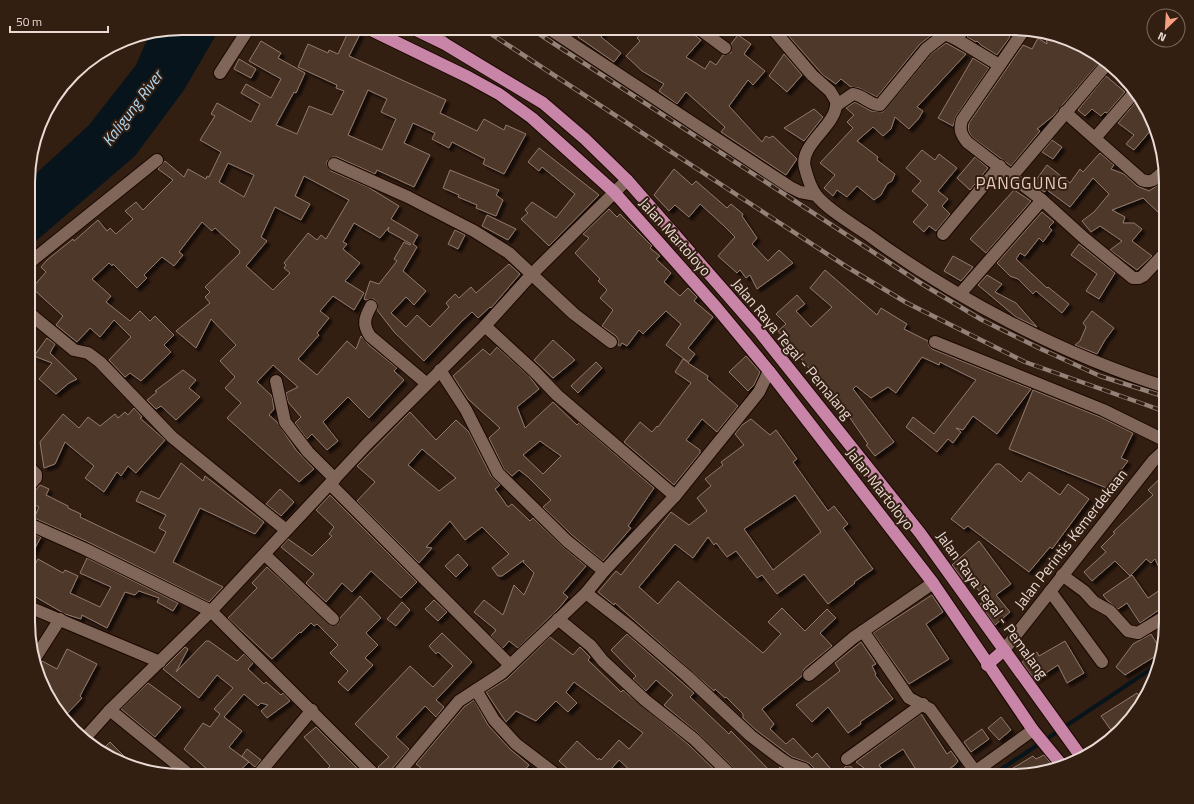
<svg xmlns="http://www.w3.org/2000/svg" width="1194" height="804" viewBox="0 0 1194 804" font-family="'Titillium Web',sans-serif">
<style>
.water{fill:#07141b}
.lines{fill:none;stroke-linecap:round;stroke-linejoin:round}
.stream{stroke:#07141b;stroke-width:4}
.building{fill:#4d372b;stroke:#92796b;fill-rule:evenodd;filter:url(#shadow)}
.street-casing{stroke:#1a0701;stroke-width:14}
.highway-casing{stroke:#1a0701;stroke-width:14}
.street{stroke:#7f6659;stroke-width:12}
.highway{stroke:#c885a7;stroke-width:12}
.rail-casing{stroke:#948279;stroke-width:4.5}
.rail{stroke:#331e12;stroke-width:3;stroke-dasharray:9;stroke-linecap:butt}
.labels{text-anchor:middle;stroke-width:4;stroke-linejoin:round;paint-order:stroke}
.street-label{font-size:15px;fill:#e9dad3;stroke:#331e12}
.water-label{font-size:16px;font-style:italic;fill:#b0dbf7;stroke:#331e12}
.quarter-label{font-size:17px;letter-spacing:1px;fill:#e6c9ba;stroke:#331e12}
.rim{fill:none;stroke:#e9dad3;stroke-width:2}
</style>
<defs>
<filter id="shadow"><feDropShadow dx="3.5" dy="3.5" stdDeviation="1" flood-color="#0009"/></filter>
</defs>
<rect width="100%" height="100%" fill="#331e12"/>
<!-- water -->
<path class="water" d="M182 28H220L184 90 135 156 29 247V180L89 125 136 65 149 35Z"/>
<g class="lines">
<!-- stream -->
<path class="stream" d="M991 776 1160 663"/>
</g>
<!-- building -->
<g class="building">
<path d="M350 28H360L361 32 349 56 446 100 440 113 477 131 484 119 504 130 506 125 526 134 504 174 483 164 485 159 452 142 449 148 432 139 435 133 413 123 404 143 430 155 414 187 377 170 375 174 337 157H333L327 161V165L331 171 368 187 399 206 391 219 418 235 413 244 417 247 403 271 426 291 414 305 406 297 391 313 406 327 417 315 430 327 449 307 446 303 455 294 459 298 471 287 476 293 509 264 520 274 491 308 490 307 478 318 472 312 462 321 424 361 395 333 377 310V302L374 299 366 300 364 299 370 281 379 284 397 261 394 259 404 242 410 245 411 244 388 231 389 227 380 238 354 223 343 242 347 244 343 249 360 263 345 281 364 293 354 310 333 296 320 311 329 318 317 333 319 335 298 359 317 375 347 341 356 349 361 336 370 346 397 368 394 371 404 380 369 418 348 397 323 422 338 441 327 450 312 434 307 439 295 423 301 417 288 402 286 393 298 387 273 365 257 382 272 396 274 409 269 415 277 422 296 450 314 469 299 482 227 418 241 403 225 388 235 377 220 361 236 345 211 319 196 348 176 331 210 303 205 297 210 292 205 287 239 254 240 251 215 228 212 231 202 222 179 252 183 255 174 266 162 257 144 275 147 278 137 288 113 264 112 266 109 263 92 279 111 296 106 302 130 321 140 311 150 321 155 316 174 335 164 345 171 352 141 381 130 373 125 377 109 360 131 337 114 320 100 337 90 328 77 342 56 325 63 316 32 288 46 272 41 267 47 260 73 239 74 241 98 220 107 231 110 228 116 234 133 219 125 211 136 202 143 210 173 180 158 169 165 161 184 177 188 169 206 179 207 176 209 177 221 152 200 140 215 116 211 114 217 103 251 122 260 104 241 93 246 84 271 98 281 79 249 61 261 41 281 53 278 58 305 73 296 93 294 92 276 125 297 134 309 106 332 115 344 91 336 88 337 85 298 67 308 44 328 53 329 50 338 54ZM368 90 387 99 381 112 396 119 382 150 348 135ZM228 163 254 175 244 197 219 182ZM304 176 349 200 326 239 321 235 317 240 308 233 284 263 286 265 284 268 290 273 273 290 246 266 267 241 261 237 275 207 301 220 310 204 295 196Z"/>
<path d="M584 28H606L601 37 621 53 614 62 578 37Z"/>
<path d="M645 28H691L693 34 701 40 686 57 705 69 710 61 716 65 723 55 731 53V44L738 35 751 44 744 54 765 71 753 85 748 80 729 106 762 142 766 136 769 138 773 136 797 159 786 175 721 132 725 127 686 92 677 104 659 91 664 84 642 71 626 56 640 41 637 38Z"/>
<path d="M792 28H941L920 44 877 97 859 88 851 87 841 79 836 84 823 75 787 34Z"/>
<path d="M972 28H1000L1010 37 997 55 981 45 977 41 976 42 967 37Z"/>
<path d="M1046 33 1061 36 1098 54 1102 59 1053 116 1037 129 1040 131 1011 166 972 137 968 130 969 123 1023 45 1032 49 1038 38 1047 44Z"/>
<path d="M946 43 966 54 917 107 923 111 919 118 909 129 895 117 891 129 883 136 873 127 857 141 878 157 877 160 895 174 892 181 887 184 881 195 874 200 857 186 847 197 837 190 833 196 824 188 835 175 820 163 853 128 847 122 854 115 846 108 855 102 871 111 883 112 931 54Z"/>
<path d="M784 54 802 75 787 92 769 76Z"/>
<path d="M973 58 989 68 956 116 953 126 938 118Z"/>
<path d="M239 59 256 69 251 78 234 69Z"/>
<path d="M1106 76 1125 92 1107 113 1105 112 1101 116 1092 109 1085 116 1078 110Z"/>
<path d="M1139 98 1146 105 1152 129 1134 150 1126 144 1134 135 1118 123Z"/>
<path d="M814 109 823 117 804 141 784 128Z"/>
<path d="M1052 140 1062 147 1053 159 1042 152Z"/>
<path d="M539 148 599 195 549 246 521 219 528 213 525 210 532 202 556 218 575 194 542 167 539 171 528 162Z"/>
<path d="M922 150 935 160 939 154 957 168 938 191 948 199 942 206 950 214 936 231 929 226 924 232 913 222 928 205 912 191 921 181 906 168Z"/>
<path d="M1100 153 1114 165 1111 169 1124 174 1137 186 1149 191 1166 180V206L1159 213 1143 198 1112 210 1125 217 1123 223H1134L1142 229 1132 241 1152 256 1137 270 1110 250 1122 241 1100 226 1091 232 1082 221 1094 212 1109 194 1093 178 1070 207 1047 190 1044 192 1033 184 1047 165 1070 183 1080 169 1083 172Z"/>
<path d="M975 157 988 168 970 190 957 178Z"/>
<path d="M674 169 692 185 696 181 727 208 731 204 743 214 742 216 757 238 752 244 768 261 779 250 793 263 757 289 750 275 746 278 740 270 737 273 718 256 735 237 723 225 700 204 689 217 675 205 669 211 654 195Z"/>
<path d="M450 170 499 190 496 195 503 200 496 216 476 208 477 205 458 197 459 195 443 188Z"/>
<path d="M1014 190 1031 201 986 253 970 239Z"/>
<path d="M609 209 617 217 620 214 652 246 650 248 660 256 656 259 671 273 664 282 680 296 688 288 697 297 694 301 713 317 688 348 695 354 688 363 708 376 707 379 738 406 717 432 702 419 686 440 700 450V453L674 485 624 442 640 422 652 432 657 426 658 427 691 383 675 372 683 359 688 362 666 345 681 324 666 311 643 334 639 330 627 346 622 343 620 346 618 345V339L616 336 602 326 613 310 600 298 607 290 598 281 600 279 575 253 589 238 583 234Z"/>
<path d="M1042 212 1054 222 1049 227 1052 230 1043 242 1039 238 1025 256 1020 253 1016 259 1047 288 1048 287 1069 304 1062 313 1036 291 1033 294 1018 279 1010 276 997 263Z"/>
<path d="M487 215 516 229 508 240 482 226Z"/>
<path d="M455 230 465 235 458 249 448 244Z"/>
<path d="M1079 244 1115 273 1099 299 1086 291 1097 274 1071 255Z"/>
<path d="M953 256 973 267 961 281 944 271Z"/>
<path d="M825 270 877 315 881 308 907 324 904 329 928 341 929 346 932 349 1031 389 997 434 973 416 963 430 956 428 961 432 953 443 948 439 937 452 906 427 913 417 934 434 976 380 940 362 939 365 922 357 896 393 888 387 871 398 856 386 853 389 894 442 875 456 866 445 868 444 848 415 845 417 812 372 778 331 786 324 776 314 797 295 805 304 796 311 811 327 832 307 810 288Z"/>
<path d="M987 275 1002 284 995 292 1016 303 1037 327 1016 317 978 285Z"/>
<path d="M1092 311 1114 328 1105 340 1097 354 1075 345 1080 341 1086 327 1083 323Z"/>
<path d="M47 338 55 344 50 353 77 379 69 383 56 394 39 379 52 363 34 356Z"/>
<path d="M553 340 575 360 553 378 534 360Z"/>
<path d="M497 347 529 376 539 389 517 407 525 428 553 402 577 425 579 423 654 488 628 526 631 528 603 561 572 535 543 507 551 500 528 477 519 470 512 476 504 469 489 438 500 428 468 399 453 376 483 349 490 355ZM540 441 561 456 543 474 523 455Z"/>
<path d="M746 356 760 372 754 385 748 391 729 372Z"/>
<path d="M596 362 602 368 578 393 571 386Z"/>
<path d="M183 370 196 380 189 388 200 397 176 420 161 406 156 409 147 400 157 392 155 391Z"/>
<path d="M1033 390 1100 417 1133 433 1121 458 1128 461 1107 488 1009 449Z"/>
<path d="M134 408 142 417 140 418 165 440 136 473 128 466 121 476 117 472 104 492 85 478 94 466 65 442 55 464 44 468 40 442 63 414 79 428 88 417 100 426 115 414 118 418 125 412 128 415Z"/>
<path d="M410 412 436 440 456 420 469 432 491 476 500 485 495 489 508 507 512 504 530 521 533 518 562 546 586 566 563 593 568 597 560 607 518 648 509 641 503 648 491 636 496 630 474 612 484 600 503 615 514 585 524 595 534 573 523 562 524 560 502 576H498L492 568 509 554 482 527 465 540 450 521 426 547 432 548 419 563 357 501 375 482 357 466ZM422 449 456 478 439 491 408 465Z"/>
<path d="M751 419 770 435 776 430 797 459 793 462 828 511 834 506 848 524 843 528 873 569 854 582 855 583 828 604 804 574 777 594 762 575 757 578 736 551 727 557 716 543 714 545 708 537 693 558 675 544 639 587 658 604 678 581 763 653 781 634 768 622 782 608 805 631 827 609 836 618 820 633 832 646 804 669 802 676 762 709 774 724 770 729 786 744 793 738 812 758 817 753 837 776 846 766H850L861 776H818L817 771 809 763 792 757 756 730 743 718V714L726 697 725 698 715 689 714 691 615 603 614 605 598 592 616 571 621 575 671 512 689 525 707 511 697 498 711 486 705 479 723 465 721 462 744 445 735 434 742 425ZM795 495 821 532 773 570 744 529Z"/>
<path d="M181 463 203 481 205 476 264 522 255 534 200 508 173 562 223 587 209 602 88 542 34 518 39 507 29 502V498L40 485 49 489 46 495 68 506V508L81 514 80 517 155 553 166 532 159 528 166 515 136 501 141 491 159 499Z"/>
<path d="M996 464H1000L1021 482 1029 472 1060 495 1068 484 1089 499 1052 549 1050 547 1029 572 968 526 964 529 951 519Z"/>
<path d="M1166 473V582L1155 559 1151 563 1146 559 1130 576 1115 561 1092 581 1084 572 1106 552 1101 547 1115 533 1113 532 1153 495 1148 490Z"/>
<path d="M280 489 294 502 281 516 266 504Z"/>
<path d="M330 495 417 582 401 598 371 571 352 592 342 583 326 602 306 583 314 574 281 547 288 539 312 556 332 536 329 534 334 527 316 510Z"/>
<path d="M29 532 41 537 29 559Z"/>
<path d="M979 541 1011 584 996 595 1010 612 995 625 980 604 987 601 969 578 965 582 952 565Z"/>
<path d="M458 554 468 565 456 577 445 566Z"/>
<path d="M87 558 178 603 173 611 157 602 159 598 139 591 135 595 125 592 107 628 82 615 81 619 65 614 29 593V576L38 559 63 573 65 570 78 576 70 593 100 607 111 587 80 573Z"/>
<path d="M267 567 331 626 338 624 340 618 360 596 381 618 366 633 378 645 365 658 373 665 348 691 338 682 348 671 330 653 338 645 317 624 314 626 311 623 301 633 300 632 272 659 228 618 257 588 252 583Z"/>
<path d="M1132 575 1148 598 1166 586V605L1140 623 1127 603 1118 609 1108 601 1103 595Z"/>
<path d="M932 595 943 612 926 624 949 659 909 684 873 633Z"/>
<path d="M434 600 447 612 438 621 425 609Z"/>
<path d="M402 602 410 610 396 626 387 619Z"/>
<path d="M442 633 472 662 436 700 444 707 436 717 425 706 396 737 409 749 390 771 389 776H383L378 767 389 757 355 724 410 666 433 687 453 666 438 652 436 654 429 646Z"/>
<path d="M627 634 694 693 690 697 729 734 731 731 773 774 780 767 800 776H739L737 771 699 734 664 705 673 695 656 680 646 691 633 679 636 676 611 650Z"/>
<path d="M1151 634 1162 652 1125 675 1116 667 1133 644Z"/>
<path d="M550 637 573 655 580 647 590 657 588 660 621 692 623 690 689 745 721 776H636L619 760 605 776H576L559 761 577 741 598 760 599 758 601 760 619 740 629 749 643 733 574 682 566 692 577 703 568 712 556 701 536 721 516 711 506 722 486 692 507 679Z"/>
<path d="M206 641H209L237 661 244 654 253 663 248 669 264 684 266 682 281 695 283 693 290 701 267 718 261 711 268 705 261 703 258 706 244 694 224 717 242 731 229 747 249 762 234 776H215L184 749 203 723 210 727 220 714 214 709 233 688 217 675 199 698 163 669 185 647 188 649 176 672Z"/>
<path d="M1065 641 1084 673 1067 683 1058 665 1035 680 1022 662 1037 652 1039 656Z"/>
<path d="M861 642 876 664 872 666 876 674 875 675 893 699 860 722 861 724 848 733 828 707 812 722 796 705 840 671 835 663Z"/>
<path d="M67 649 97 664 80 696 82 698 65 716 49 699 37 665 42 661 57 669Z"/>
<path d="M148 683 181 707 155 737 121 709Z"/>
<path d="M1137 693 1143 701 1140 708 1113 733 1101 716Z"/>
<path d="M474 700 488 725 510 749 529 765 519 776H431L416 764 464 707Z"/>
<path d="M921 714 947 754 951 751 958 761 955 765 938 776H920L903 749 879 765 881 768 872 774 856 762Z"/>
<path d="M1001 717 1011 730 999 740 988 728Z"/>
<path d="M316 727 365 776H321L330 766 304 737Z"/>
<path d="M982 729 989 739 971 752 964 742Z"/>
<path d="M110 742 134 766 133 768 100 752Z"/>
<path d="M247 749 261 760 255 767 242 756Z"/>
<path d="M1044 755 1053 766 1022 776H1000L1033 756 1036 759Z"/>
<path d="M273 769 282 776H267Z"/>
</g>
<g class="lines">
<defs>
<g id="street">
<path d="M429 28 444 43"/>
<path d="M548 28 790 187 800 192 816 195"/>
<path d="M698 28 725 48"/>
<path d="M772 28 812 75 830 91 836 101C839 125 798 144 805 168 807 176 811 188 816 195 827 209 852 224 867 234 954 298 1063 355 1166 387"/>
<path d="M1024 30 962 120C959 130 961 134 967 142L1042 200 1084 238 1133 278H1139L1143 276 1162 256H1166"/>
<path d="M956 39 999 65"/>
<path d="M220 73 249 28"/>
<path d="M837 105 853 94C863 95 870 105 880 105L926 49 945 34 956 39 965 28"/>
<path d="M1065 112 1142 180C1153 184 1157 177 1165 170"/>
<path d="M1095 138 1134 93"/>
<path d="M334 164 408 197 474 231 509 253 574 314 611 342"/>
<path d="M1012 176 1107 64"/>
<path d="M943 234 1000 166"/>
<path d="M29 263 157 160"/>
<path d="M960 294 1042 200"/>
<path d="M371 306C365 317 362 324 370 336L426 383"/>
<path d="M29 313 74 350 88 353 100 362 172 437 286 530"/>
<path d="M485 326 534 371 557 395 675 496"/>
<path d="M935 342 1103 410 1166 441"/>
<path d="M440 370 466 410 498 473 567 541 604 571"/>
<path d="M276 381 285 422 308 452 335 479"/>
<path d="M29 467 36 474V478L29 486"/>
<path d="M330 484 510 665"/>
<path d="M29 524 85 549 211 611 376 776"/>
<path d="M265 555 333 619"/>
<path d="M1062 575 1084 591 1094 602 1110 611 1128 631 1138 633 1166 616"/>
<path d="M1050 591 1102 662"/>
<path d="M586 593 630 627 687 676 751 736 780 758 789 764 804 769 811 776"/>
<path d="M29 607 160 662"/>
<path d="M558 619 591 646 603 661 645 700 694 739 732 776"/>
<path d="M863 631 909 698 930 709 975 771"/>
<path d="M1004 650 1153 461 1166 449"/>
<path d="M35 658 60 619"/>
<path d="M809 675 853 638 933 583"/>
<path d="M476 690 494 720 516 744 558 776"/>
<path d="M110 710 191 776"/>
<path d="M85 738 110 710 211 611 367 444 485 326 532 274 627 180"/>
<path d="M847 759 923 704"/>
<path d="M257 776 312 710"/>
<path d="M396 776 459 701 502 673 586 593 604 571 675 496 759 392 769 371"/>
<path d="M969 776 1033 730"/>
</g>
<g id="highway">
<path d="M367 28 468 77 499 94 532 118 614 192 716 307 769 371 933 583 1033 730 1061 764"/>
<path d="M412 28 445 44 543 103 585 139 627 180 759 331 920 533 1082 758"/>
<path d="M987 665 1004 650"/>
</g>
</defs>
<!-- street casing -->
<use href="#street" class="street-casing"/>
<!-- highway casing -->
<use href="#highway" class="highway-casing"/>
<!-- street -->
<use href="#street" class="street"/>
<!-- highway -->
<use href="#highway" class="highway"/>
<defs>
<g id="rail">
<path d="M482 28 847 267 907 303 1025 362 1166 412"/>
<path d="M530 28 922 284 982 320 1041 349 1100 376 1166 397"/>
</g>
</defs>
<!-- rail casing -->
<use href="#rail" class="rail-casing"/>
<!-- rail -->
<use href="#rail" class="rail"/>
</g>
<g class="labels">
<!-- street labels -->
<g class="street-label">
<text transform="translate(675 237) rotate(48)" y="5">Jalan Martoloyo</text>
<text transform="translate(792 349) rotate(50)" y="5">Jalan Raya Tegal - Pemalang</text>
<text transform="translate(880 489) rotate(52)" y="5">Jalan Martoloyo</text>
<text transform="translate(1071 539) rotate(-52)" y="5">Jalan Perintis Kemerdekaan</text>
<text transform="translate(992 605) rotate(54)" y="5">Jalan Raya Tegal - Pemalang</text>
</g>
<!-- water labels -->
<g class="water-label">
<text transform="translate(132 108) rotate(-53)" y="6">Kaligung River</text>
</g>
<!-- quarter labels -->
<g class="quarter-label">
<text x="1022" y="189">PANGGUNG</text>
</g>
</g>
<!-- crop -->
<path d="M0 0H1194V804H0ZM182 35H1012A147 147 0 0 1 1159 182V622A147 147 0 0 1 1012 769H182A147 147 0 0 1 35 622V182A147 147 0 0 1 182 35Z" fill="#331e12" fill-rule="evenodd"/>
<path class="rim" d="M182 35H1012A147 147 0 0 1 1159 182V622A147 147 0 0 1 1012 769H182A147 147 0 0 1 35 622V182A147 147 0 0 1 182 35Z"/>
<!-- north arrow -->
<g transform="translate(1166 28) rotate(205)"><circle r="19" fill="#331e12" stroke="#7c695f"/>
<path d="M0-3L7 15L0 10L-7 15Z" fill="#f3a082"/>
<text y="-6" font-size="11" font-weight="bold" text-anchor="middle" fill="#e9dad3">N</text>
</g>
<!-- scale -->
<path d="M10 26v6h98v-6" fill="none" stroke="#e9dad3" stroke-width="2"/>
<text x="16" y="26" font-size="12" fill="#e9dad3" stroke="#331e12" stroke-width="3" paint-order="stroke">50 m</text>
</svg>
